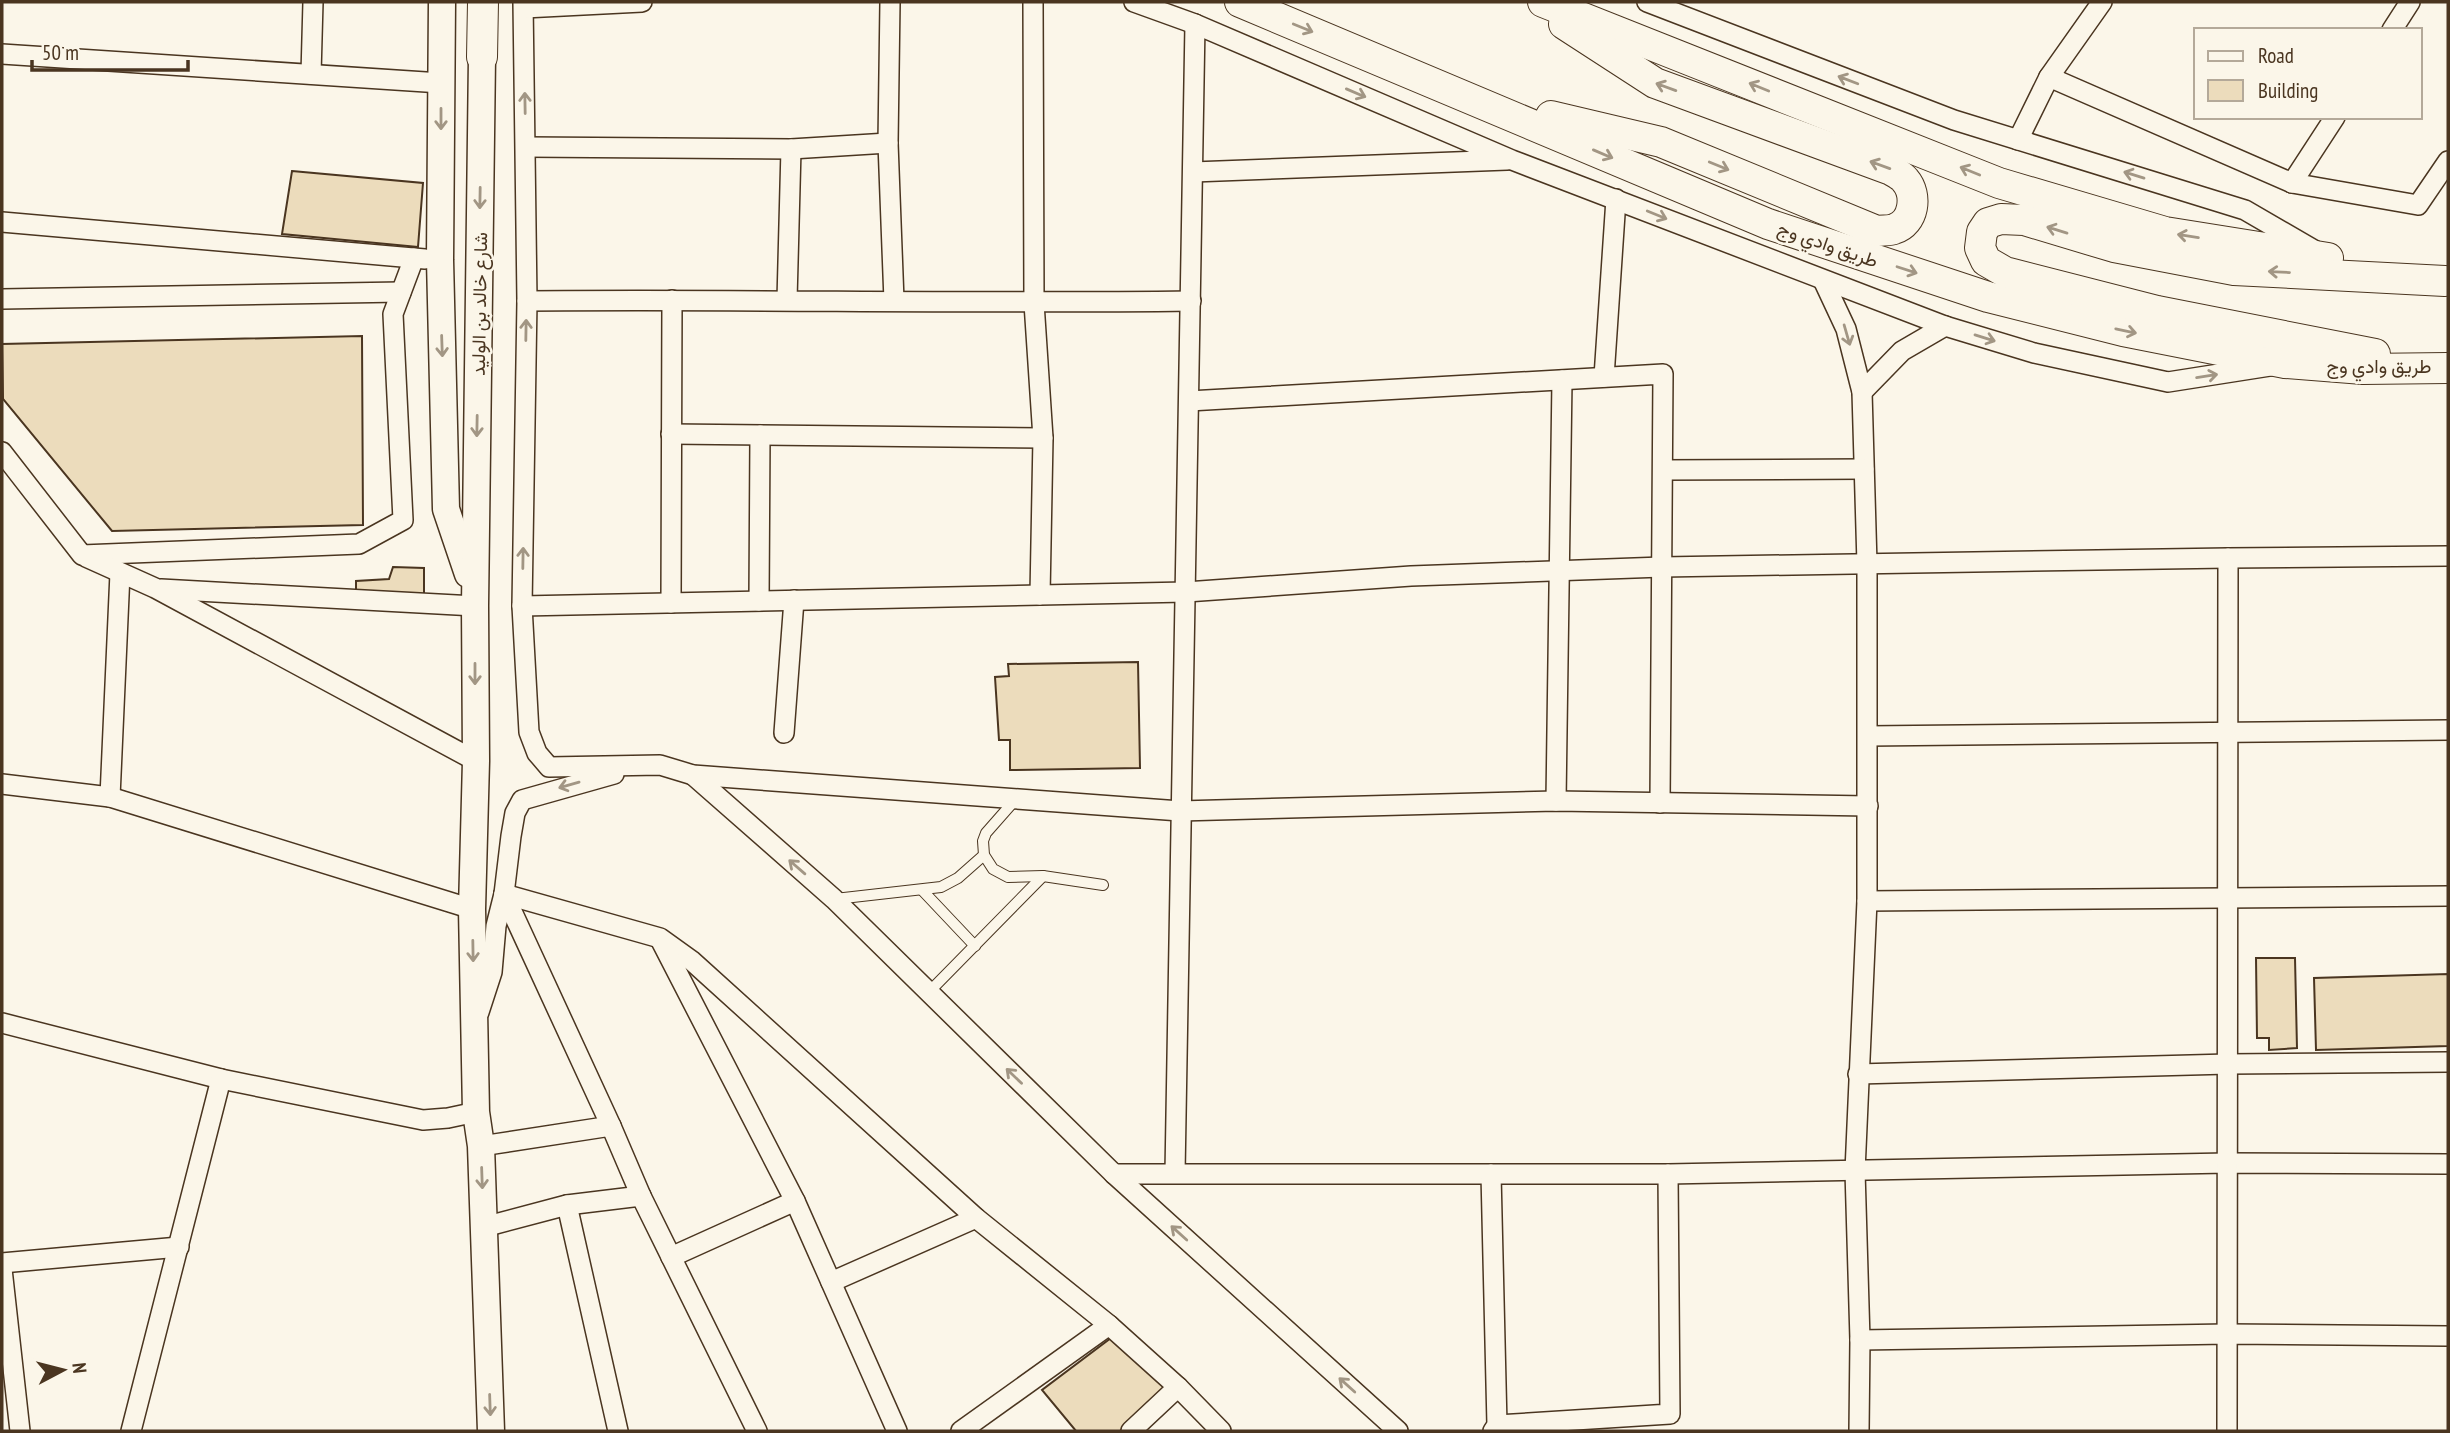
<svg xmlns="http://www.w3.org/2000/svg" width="2450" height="1433" viewBox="0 0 2450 1433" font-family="'PT Sans Narrow',Vazirmatn,sans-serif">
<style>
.building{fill:#ecdcbc;stroke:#4a3520;stroke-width:2}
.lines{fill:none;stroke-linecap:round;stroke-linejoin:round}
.lane-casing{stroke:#4a3520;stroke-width:12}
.street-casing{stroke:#4a3520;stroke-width:22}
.secondary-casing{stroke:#4a3520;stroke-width:29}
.primary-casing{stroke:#4a3520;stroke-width:32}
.lane{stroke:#fbf6e9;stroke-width:10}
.street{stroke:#fbf6e9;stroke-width:19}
.secondary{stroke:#fbf6e9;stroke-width:26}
.primary{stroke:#fbf6e9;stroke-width:30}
.oneway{stroke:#a29684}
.labels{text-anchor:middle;stroke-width:5;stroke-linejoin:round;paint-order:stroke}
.street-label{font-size:19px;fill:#4a3520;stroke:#fbf6e9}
</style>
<rect width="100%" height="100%" fill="#fbf6e9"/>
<!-- building -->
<g class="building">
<path d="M292 171 423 183 418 247 282 234Z"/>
<path d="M362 336 363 525 112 531 3 399 2 344Z"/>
<path d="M393 567 424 568V597L356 593V581L389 579Z"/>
<path d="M1138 662 1140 768 1010 770V740H999L995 677 1009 676 1008 664Z"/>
<path d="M2256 958H2295L2297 1048 2269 1050V1038H2257Z"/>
<path d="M2448 974V1046L2316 1050 2314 978Z"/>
<path d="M1111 1338 1171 1387 1120 1431H1076L1042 1390Z"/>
</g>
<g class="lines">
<defs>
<g id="lane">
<path d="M1015 800 986 833 983 841 984 855 993 869 1008 877 1043 876 1103 885"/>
<path d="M923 891 975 946"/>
<path d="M835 899 941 887 958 878 984 855"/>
<path d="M929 992 1043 876"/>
</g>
<g id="street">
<path d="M523 2 527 301 522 606 529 732 537 753 549 767 660 765 693 775 1180 811 1556 801 1868 806"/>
<path d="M890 2 888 143 894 301"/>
<path d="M1033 2 1034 303 1043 438 1040 595"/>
<path d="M1134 2 1195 24 1512 160 1945 326 2034 353 2168 382 2270 366"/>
<path d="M1647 2 1954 120 2245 210 2314 250"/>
<path d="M524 8 642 2"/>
<path d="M2392 30 2410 2"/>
<path d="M2 54 441 83"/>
<path d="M311 74 313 2"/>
<path d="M2049 77 2292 183 2418 205 2448 161"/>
<path d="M2018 140 2049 77 2102 2"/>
<path d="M526 147 791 149 888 143"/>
<path d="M1193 172 1507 160"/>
<path d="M2292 183 2335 117"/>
<path d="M2 222 425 259"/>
<path d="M1824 282 1846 329 1862 392 1867 564V901L1855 1171 1860 1340 1859 1431"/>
<path d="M2 299 401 292"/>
<path d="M787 300 791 149"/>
<path d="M527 301C748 299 970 304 1191 301"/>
<path d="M1604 377 1616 199"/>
<path d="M1862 392 1902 351 1945 326"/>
<path d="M1189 401 1663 374 1660 803"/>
<path d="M671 434 1043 438"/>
<path d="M2 452 82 555 359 544 403 520 393 314 414 258"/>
<path d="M1663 470 1864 469"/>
<path d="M86 557 155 588 476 761"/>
<path d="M161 589 475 606"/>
<path d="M759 601 760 435"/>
<path d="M671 603 672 300"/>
<path d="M522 606 1186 592 1411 576 1662 567 2228 558 2448 556"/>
<path d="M784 733 794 600"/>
<path d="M1868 736 2448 730"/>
<path d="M693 775 834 899 1114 1174 1398 1431"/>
<path d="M2 784 110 797 472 909"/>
<path d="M110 797 120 573"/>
<path d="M1556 801 1562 380"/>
<path d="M504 894 660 938 692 961 976 1218 1109 1325 1178 1387 1221 1431"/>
<path d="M504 894 611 1126 641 1196 757 1431"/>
<path d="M1867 901 2448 896"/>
<path d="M661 941 795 1201 897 1431"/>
<path d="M479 1012 492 972 496 926 504 894 511 836 515 813 522 800 614 774"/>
<path d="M2 1023 221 1079 423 1120 448 1118 476 1112"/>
<path d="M1858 1074 2228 1064 2448 1062"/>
<path d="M481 1146 611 1126"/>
<path d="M1175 1173 1195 24"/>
<path d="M1114 1174H1668L2227 1163 2448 1164"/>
<path d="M1491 1174 1497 1425 1493 1431"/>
<path d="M567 1205 618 1431"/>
<path d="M484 1227 567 1205 641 1196"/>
<path d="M671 1257 795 1201"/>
<path d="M2 1263 179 1247"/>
<path d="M2 1269 20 1431"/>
<path d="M831 1282 976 1218"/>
<path d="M1860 1340 2227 1334 2448 1336"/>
<path d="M1497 1425 1670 1414 1668 1174"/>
<path d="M131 1431 221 1079"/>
<path d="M961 1431 1109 1325"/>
<path d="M1131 1431 1178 1387"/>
<path d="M2227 1431 2228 558"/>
</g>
<g id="secondary">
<path d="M442 2 440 260 446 509 468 574"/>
<path d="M482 57 475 606 476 761 472 909 476 1112 481 1146 491 1431"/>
</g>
<g id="primary">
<path d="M1240 2 1768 224 1988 297 2123 331 2285 363 2363 369 2448 368"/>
<path d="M1543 2 1999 183 2165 232 2328 258"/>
<path d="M482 57 483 2"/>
<path d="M1551 116 1661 142 1877 231C1882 230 1889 231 1894 229 1914 223 1918 195 1905 180 1902 176 1896 173 1891 170L1655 83 1564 24"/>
<path d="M2375 354 2157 311 2005 272 1986 261 1980 248 1982 232 1988 223 2001 219 2024 220 2114 247 2234 270 2445 281"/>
</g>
</defs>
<!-- lane casing -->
<use href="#lane" class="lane-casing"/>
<!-- street casing -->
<use href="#street" class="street-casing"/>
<!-- secondary casing -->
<use href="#secondary" class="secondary-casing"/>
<!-- primary casing -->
<use href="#primary" class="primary-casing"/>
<!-- lane -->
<use href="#lane" class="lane"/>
<!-- street -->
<use href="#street" class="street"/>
<!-- secondary -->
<use href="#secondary" class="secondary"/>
<!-- primary -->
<use href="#primary" class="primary"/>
</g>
<!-- one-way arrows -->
<defs><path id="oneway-shaft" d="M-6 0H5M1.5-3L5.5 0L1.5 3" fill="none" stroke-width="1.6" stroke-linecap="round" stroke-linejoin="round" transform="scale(1.75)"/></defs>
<g class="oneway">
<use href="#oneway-shaft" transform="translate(1303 28) rotate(22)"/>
<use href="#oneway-shaft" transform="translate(1848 80) rotate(-159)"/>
<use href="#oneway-shaft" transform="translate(1666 87) rotate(-160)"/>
<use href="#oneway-shaft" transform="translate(1759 87) rotate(-158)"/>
<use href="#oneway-shaft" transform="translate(1356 93) rotate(23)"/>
<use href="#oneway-shaft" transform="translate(525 103) rotate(-91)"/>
<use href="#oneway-shaft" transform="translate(441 119) rotate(90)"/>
<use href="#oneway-shaft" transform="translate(1603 154) rotate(23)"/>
<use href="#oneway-shaft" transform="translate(1880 165) rotate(-160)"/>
<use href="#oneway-shaft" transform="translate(1719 166) rotate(22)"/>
<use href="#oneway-shaft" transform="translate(1970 171) rotate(-158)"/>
<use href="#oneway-shaft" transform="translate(2134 175) rotate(-163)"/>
<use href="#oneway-shaft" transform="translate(480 198) rotate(91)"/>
<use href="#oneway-shaft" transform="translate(1657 215) rotate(22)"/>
<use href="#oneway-shaft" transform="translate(2057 230) rotate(-163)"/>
<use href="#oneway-shaft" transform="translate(2188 236) rotate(-171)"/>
<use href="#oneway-shaft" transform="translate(1907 270) rotate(18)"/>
<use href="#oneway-shaft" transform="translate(2279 272) rotate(-177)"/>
<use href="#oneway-shaft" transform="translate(526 330) rotate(-89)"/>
<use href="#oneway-shaft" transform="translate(2126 331) rotate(12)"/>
<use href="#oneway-shaft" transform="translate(1847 335) rotate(74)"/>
<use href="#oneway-shaft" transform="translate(1985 338) rotate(17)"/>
<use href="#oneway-shaft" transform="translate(442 346) rotate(88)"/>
<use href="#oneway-shaft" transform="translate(2207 376) rotate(-9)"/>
<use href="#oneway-shaft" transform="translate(477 426) rotate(91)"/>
<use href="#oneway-shaft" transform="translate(523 558) rotate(-89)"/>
<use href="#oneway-shaft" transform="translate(475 674) rotate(90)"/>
<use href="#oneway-shaft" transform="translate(569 785) rotate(164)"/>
<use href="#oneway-shaft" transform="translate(797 867) rotate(-139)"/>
<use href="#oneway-shaft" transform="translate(473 951) rotate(89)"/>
<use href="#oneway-shaft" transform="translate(1014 1076) rotate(-136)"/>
<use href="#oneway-shaft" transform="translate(482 1178) rotate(88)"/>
<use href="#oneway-shaft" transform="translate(1179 1233) rotate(-138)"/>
<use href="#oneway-shaft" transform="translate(1347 1385) rotate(-138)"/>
<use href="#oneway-shaft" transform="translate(490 1405) rotate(88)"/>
</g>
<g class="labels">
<!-- street labels -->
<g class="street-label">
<text transform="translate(1828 244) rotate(19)" y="7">طريق وادي وج</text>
<text transform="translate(479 304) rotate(-89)" y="7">شارع خالد بن الوليد</text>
<text x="2379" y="373">طريق وادي وج</text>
</g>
</g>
<!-- border -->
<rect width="2450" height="1433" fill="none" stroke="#4a3520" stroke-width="7"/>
<!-- legend -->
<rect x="2194" y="28" width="228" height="91" fill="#fbf6e9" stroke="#b4a999" stroke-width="2"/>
<rect x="2208" y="51" width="35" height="10" fill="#fbf6e9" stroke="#b4a999" stroke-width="2"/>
<text x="2258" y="63" font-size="21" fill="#4a3520">Road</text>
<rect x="2208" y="80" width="35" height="21" fill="#ecdcbc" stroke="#b4a999" stroke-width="2"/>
<text x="2258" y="98" font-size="21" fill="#4a3520">Building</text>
<!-- north arrow -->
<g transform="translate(63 1370) rotate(83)" stroke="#fbf6e9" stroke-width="5" paint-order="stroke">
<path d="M0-5L12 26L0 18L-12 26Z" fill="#4a3520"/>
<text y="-10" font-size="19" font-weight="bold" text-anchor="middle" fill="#4a3520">N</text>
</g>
<!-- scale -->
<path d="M32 60v10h156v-10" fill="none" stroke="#4a3520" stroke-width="3.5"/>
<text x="42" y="60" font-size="21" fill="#4a3520" stroke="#fbf6e9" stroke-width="5" paint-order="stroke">50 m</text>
</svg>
